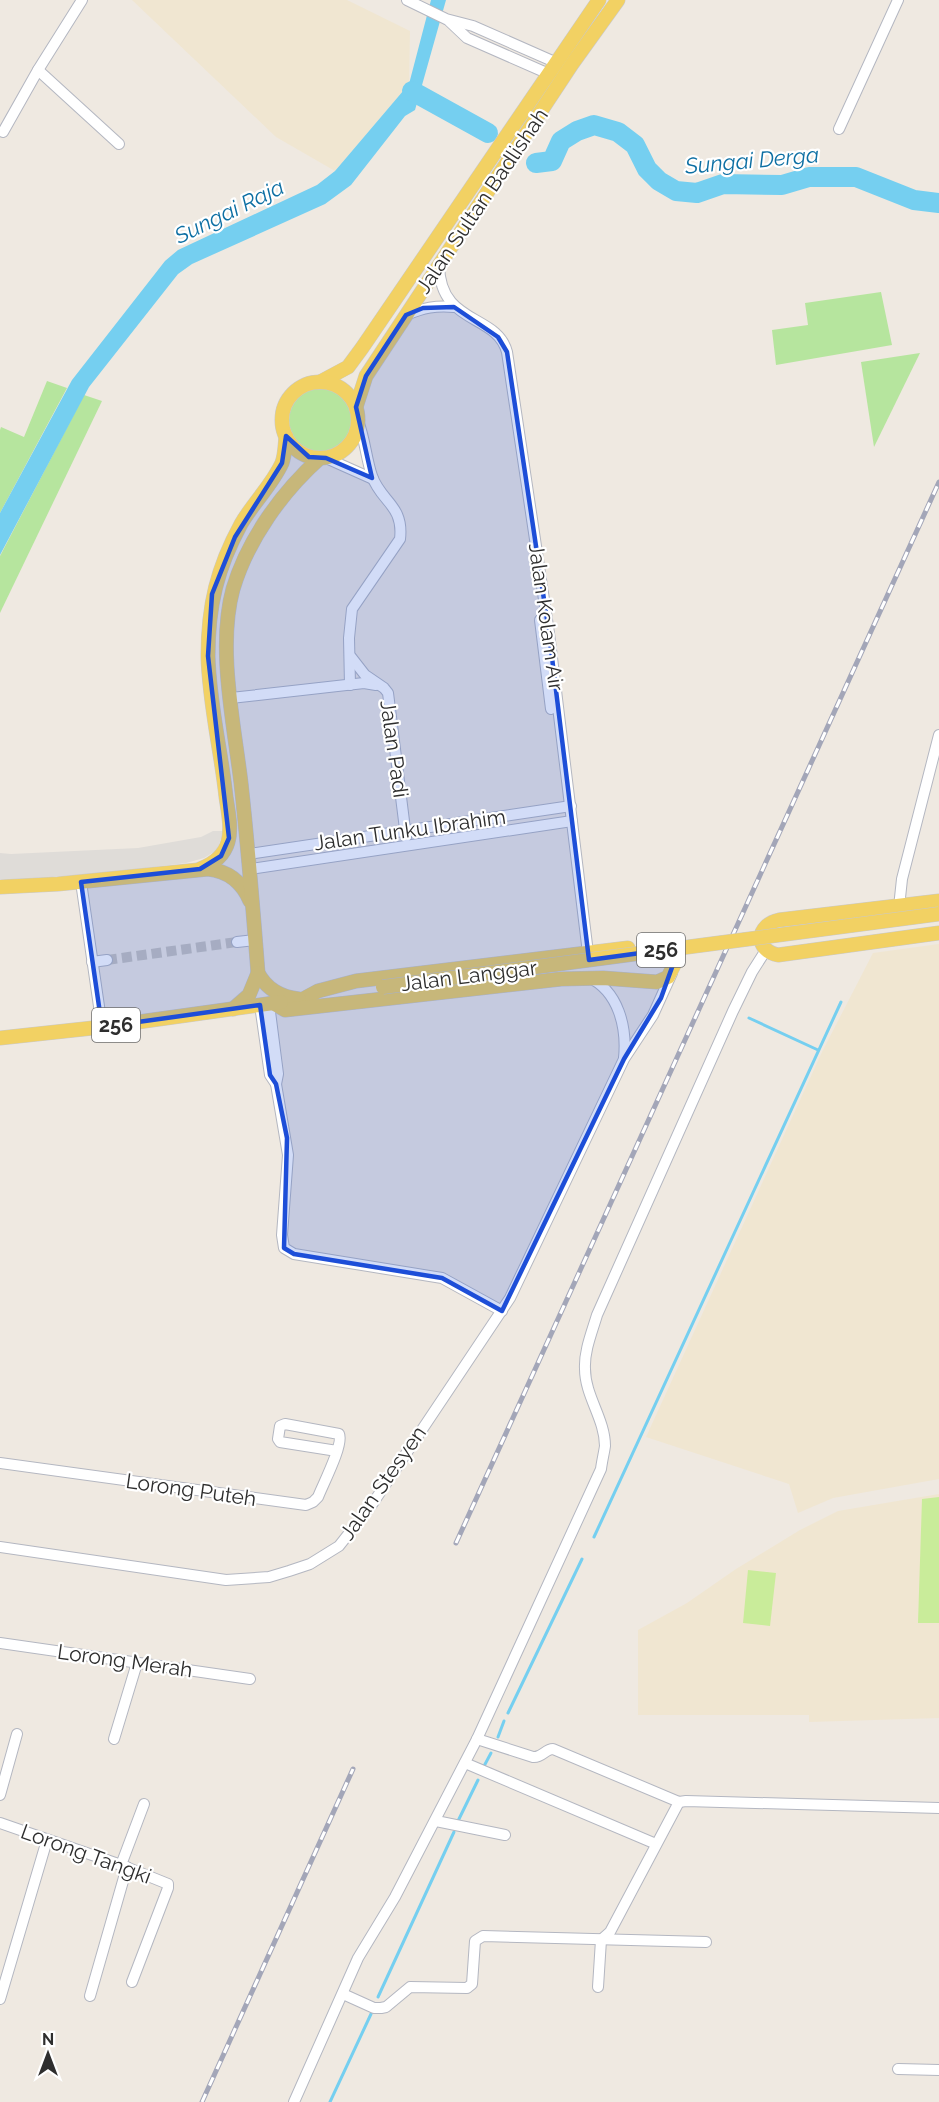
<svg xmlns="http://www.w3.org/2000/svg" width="939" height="2102" viewBox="0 0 939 2102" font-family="Raleway,sans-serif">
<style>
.education{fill:#f0e6d1}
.green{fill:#b6e59e}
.pitch{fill:#c9ec9a}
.plaza{fill:#dfdcd8}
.water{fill:#75cff0}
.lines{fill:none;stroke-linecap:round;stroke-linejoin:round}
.stream{stroke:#75cff0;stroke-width:3}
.river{stroke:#75cff0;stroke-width:20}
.minor-tunnel{stroke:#c8c4bd;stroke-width:10;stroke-dasharray:10 5;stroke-linecap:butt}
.minor-casing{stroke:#b4b7c1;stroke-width:12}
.major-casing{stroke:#c9c9c9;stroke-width:15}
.minor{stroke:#fff;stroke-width:10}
.major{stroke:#f2d163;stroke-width:14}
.rail-casing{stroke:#a3a6b8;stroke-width:5}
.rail{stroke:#fff;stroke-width:3;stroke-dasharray:9;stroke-linecap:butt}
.major-bridge-casing{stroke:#c9c9c9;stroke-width:15;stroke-linecap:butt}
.major-bridge{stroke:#f2d163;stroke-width:14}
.marked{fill:#1d4ed8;fill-opacity:0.2;stroke:#1d4ed8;stroke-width:4.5;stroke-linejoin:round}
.labels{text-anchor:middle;stroke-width:4.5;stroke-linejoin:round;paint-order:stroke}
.shield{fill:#fff;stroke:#6d6d6d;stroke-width:1.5}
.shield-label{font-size:20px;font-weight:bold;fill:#2e2e2e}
.street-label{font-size:21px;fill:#2e2e2e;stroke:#fff}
.water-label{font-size:22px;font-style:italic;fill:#0d6fa3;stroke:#fff}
</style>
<rect width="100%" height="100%" fill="#efe9e1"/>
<!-- education -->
<g class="education">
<path d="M132 0H347L410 31 409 84 335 171 276 137Z"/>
<path d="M939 944V1479L833 1498 798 1513 789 1484 646 1437 822 1052 873 953Z"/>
<path d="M939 1494V1718L809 1722V1715H638V1630L687 1603 736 1569 800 1530 838 1511Z"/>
</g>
<!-- green -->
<g class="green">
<path d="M881 292 892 345 776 365 772 330 808 325 805 303Z"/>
<path d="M920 353 874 447 861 362Z"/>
<path d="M47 381 67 388 0 513V430L1 427 24 437Z"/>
<circle cx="321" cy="420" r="32"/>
<path d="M84 395 102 401 0 613V556Z"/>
</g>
<!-- pitch -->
<g class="pitch">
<path d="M939 1497V1623H918L922 1499Z"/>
<path d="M748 1570 776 1573 770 1626 743 1623Z"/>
</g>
<!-- plaza -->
<path class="plaza" d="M213 831H222L223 833 217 850 204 858 186 863 113 872 15 880 0 879V853L11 854 138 848 201 837Z"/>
<!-- water -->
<path class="water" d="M431 0H446L415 110 405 116 351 185 325 204 192 264 178 274 89 387 0 555V513L72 380 165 261 178 250 317 185 335 171 409 84Z"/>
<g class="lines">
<!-- stream -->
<g class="stream">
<path d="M749 1018 818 1050"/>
<path d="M594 1537 841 1002"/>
<path d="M508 1713 582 1559"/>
<path d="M498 1737 504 1721"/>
<path d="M483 1768 491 1753"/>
<path d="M458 1821 478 1780"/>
<path d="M378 1997 454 1832"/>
<path d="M330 2102 371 2014"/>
</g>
<!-- river -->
<g class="river">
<path d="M412 91 488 133"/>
<path d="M536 163 552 161 561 141 577 131 594 125 618 132 635 145 647 169 659 181 676 191 697 193 723 184 782 185 809 177H856L914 200 939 203"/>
</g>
<!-- minor-tunnel -->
<path class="minor-tunnel" d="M107 960 237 942"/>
<defs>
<g id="minor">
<path d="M407 0 446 19 473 26 557 63"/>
<path d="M449 21 467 38 549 74"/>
<path d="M38 70 119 144"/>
<path d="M839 129 898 0"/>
<path d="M3 132 38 70 82 0"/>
<path d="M439 265C440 326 497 313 507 352L549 633 588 953"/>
<path d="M406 315C423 308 436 305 454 307"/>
<path d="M326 458 373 479"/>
<path d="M540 620 551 709"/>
<path d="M351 657 365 675 384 688 388 693 406 837"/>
<path d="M350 685 349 638 352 609 400 539C404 505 381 502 372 476 366 458 365 439 358 421"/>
<path d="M231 698 364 683 376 685"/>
<path d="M249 854 571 806"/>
<path d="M251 869 572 821"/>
<path d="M81 882 102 1027"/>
<path d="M899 907 902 879 939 735"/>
<path d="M237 942 255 940"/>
<path d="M92 962 107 960"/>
<path d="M588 977C619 991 627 1028 624 1058"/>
<path d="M269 1004 278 1074 276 1084"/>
<path d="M260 1005 270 1075 276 1084 288 1155 282 1235 284 1248 294 1254 442 1278 502 1311"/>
<path d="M0 1463 306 1505 313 1502 318 1497C323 1484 344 1444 339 1434L285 1424 280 1426 278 1439 280 1442 337 1451"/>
<path d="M0 1547 226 1580 269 1577 289 1571 310 1564 339 1546 373 1503 510 1298 624 1059 653 1015 672 973"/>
<path d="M0 1643 250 1679"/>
<path d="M114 1739 137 1663"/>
<path d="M477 1739 533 1757C542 1758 545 1749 553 1749L679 1802 686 1801 939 1808"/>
<path d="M465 1763 656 1844"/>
<path d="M0 1795 17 1734"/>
<path d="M436 1821 505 1835"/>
<path d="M0 1823 121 1865 168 1884V1888L132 1982"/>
<path d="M121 1865 144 1804"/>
<path d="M601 1940 610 1932 679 1802"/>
<path d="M598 1987 601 1940"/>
<path d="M343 1994 374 2008H381L386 2007 410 1987 467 1988 472 1984 475 1941 483 1936 706 1942"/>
<path d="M90 1996 127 1867"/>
<path d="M0 1999 47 1840"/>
<path d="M898 2069 939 2070"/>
<path d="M294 2102 358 1958 395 1897 477 1739 601 1469C602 1461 604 1453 605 1446 605 1419 585 1396 585 1369 584 1351 592 1332 597 1315L733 1011 752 972 766 950"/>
</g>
<g id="major">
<path d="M320 382 348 367 362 348 599 0"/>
<circle cx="320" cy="420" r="38"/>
<path d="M356 407 366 376 572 64 618 0"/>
<path d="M200 869C213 864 224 856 228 842 232 828 228 811 226 797 221 750 209 703 208 656 208 606 217 568 241 524 253 503 272 485 282 463 285 455 285 445 286 436"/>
<path d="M0 887 58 884 208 869C228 871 242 882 250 901"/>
<path d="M939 901 779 920C756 925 754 950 778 955L939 933"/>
<path d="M305 998 318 991 356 981 628 948"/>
<path d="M299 999C281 997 267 990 258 973 253 909 248 846 241 783 234 724 217 647 233 589 248 539 282 492 320 458"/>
<path d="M273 1003 285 1010 561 979 603 978 657 982 668 977 675 963 671 951 662 945"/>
<path d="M233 1009 249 995 258 973"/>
<path d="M0 1038 102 1027 281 1002"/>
</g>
</defs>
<!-- minor casing -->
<use href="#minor" class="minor-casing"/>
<!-- major casing -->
<use href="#major" class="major-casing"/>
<!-- minor -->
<use href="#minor" class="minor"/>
<!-- major -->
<use href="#major" class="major"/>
<defs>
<g id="rail">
<path d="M456 1543 939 482"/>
<path d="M202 2102 353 1769"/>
</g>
</defs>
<!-- rail casing -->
<use href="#rail" class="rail-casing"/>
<!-- rail -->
<use href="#rail" class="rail"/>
<defs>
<path id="major-bridge" d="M383 987 939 914"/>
</defs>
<!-- major-bridge casing -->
<use href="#major-bridge" class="major-bridge-casing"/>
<!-- major-bridge -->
<use href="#major-bridge" class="major-bridge"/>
</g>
<!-- marked area -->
<path class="marked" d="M454 307 498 337 507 352 549 633 589 960 670 949 675 959 661 998 624 1059 502 1311 442 1278 294 1254 284 1248 287 1138 276 1084 270 1075 260 1005 102 1027 81 882 200 869 221 856 229 838 208 656 212 594 235 537 282 463 286 436 309 457 326 458 372 478 356 407 366 376 406 315 423 308Z"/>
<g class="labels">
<!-- shield labels -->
<g class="shield">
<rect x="637" y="933" width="48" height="34" rx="4.5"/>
<rect x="92" y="1008" width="48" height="34" rx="4.5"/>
</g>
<g class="shield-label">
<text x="661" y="957">256</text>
<text x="116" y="1032">256</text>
</g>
<!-- street labels -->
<g class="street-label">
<text transform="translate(482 201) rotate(-56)" y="7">Jalan Sultan Badlishah</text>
<text transform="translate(546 617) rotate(82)" y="7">Jalan Kolam Air</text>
<text transform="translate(394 749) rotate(82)" y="7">Jalan Padi</text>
<text transform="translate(410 830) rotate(-8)" y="7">Jalan Tunku Ibrahim</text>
<text transform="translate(469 976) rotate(-7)" y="7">Jalan Langgar</text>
<text transform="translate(383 1483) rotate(-55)" y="7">Jalan Stesyen</text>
<text transform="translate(191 1490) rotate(8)" y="7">Lorong Puteh</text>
<text transform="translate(125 1661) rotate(8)" y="7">Lorong Merah</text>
<text transform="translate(86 1854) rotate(20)" y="7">Lorong Tangki</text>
</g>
<!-- water labels -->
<g class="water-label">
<text transform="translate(752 160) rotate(-5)" y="8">Sungai Derga</text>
<text transform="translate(229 211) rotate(-26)" y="8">Sungai Raja</text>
</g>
</g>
<!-- north arrow -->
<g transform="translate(48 2054)" stroke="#ffffff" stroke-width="4.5" paint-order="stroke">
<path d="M0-4.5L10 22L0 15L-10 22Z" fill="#2e2e2e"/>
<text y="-9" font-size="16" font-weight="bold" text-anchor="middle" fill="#2e2e2e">N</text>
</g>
</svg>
